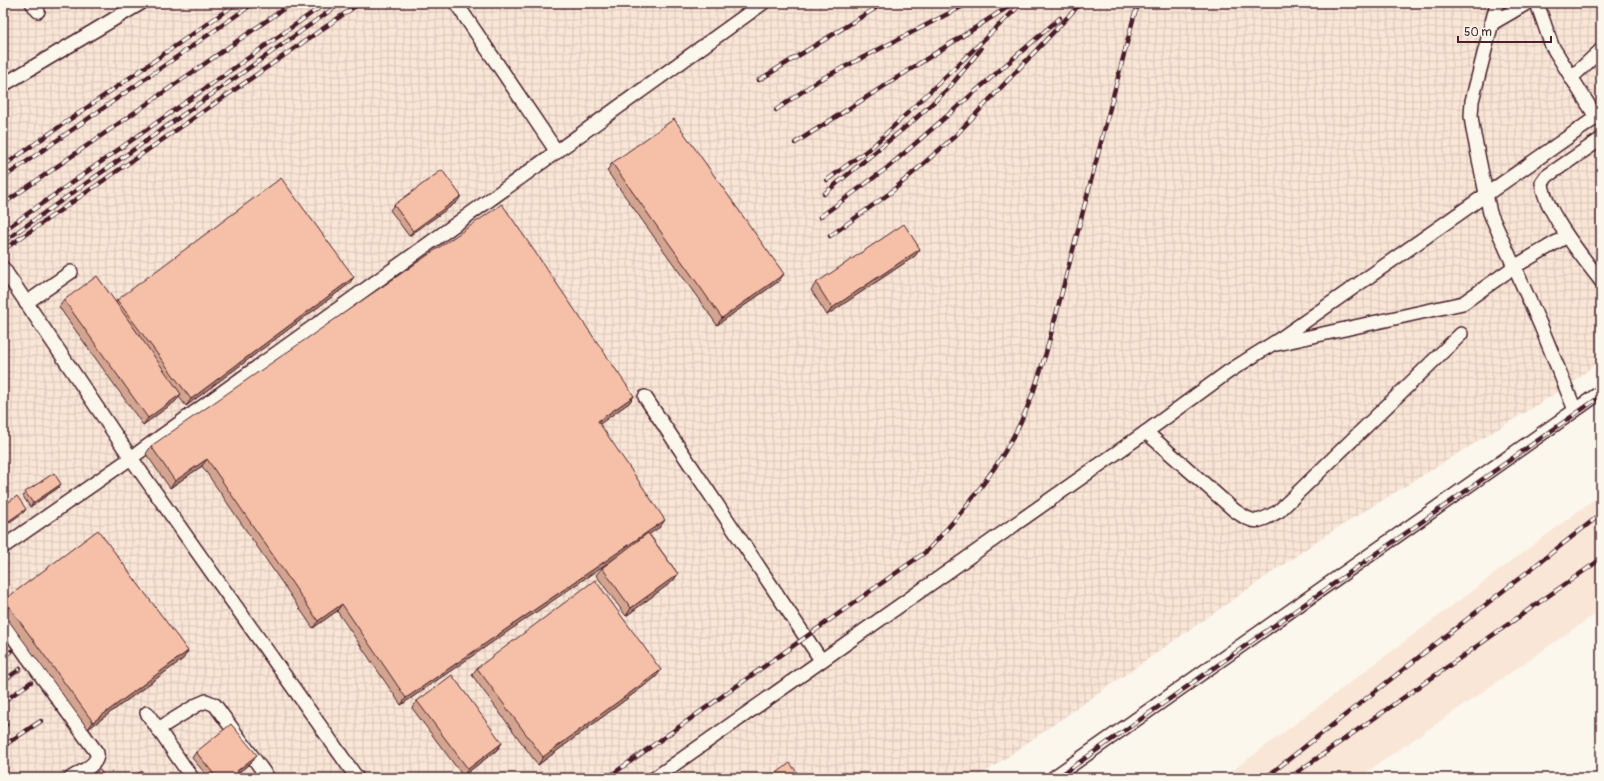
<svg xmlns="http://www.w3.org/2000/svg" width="1604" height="781" viewBox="0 0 1604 781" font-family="Pangolin,sans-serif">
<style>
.built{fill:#f9e6d7}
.industrial{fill:url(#industrial-grid)}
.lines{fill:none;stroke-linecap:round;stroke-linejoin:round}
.minor-casing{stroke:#4a1f2b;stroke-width:16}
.minor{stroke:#fbf7ec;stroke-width:13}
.rail-casing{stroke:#4a1f2b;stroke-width:4.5}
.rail{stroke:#fbf7ec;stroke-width:3;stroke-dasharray:9;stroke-linecap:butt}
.wall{fill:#d3a590;stroke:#4a1f2b}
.shaded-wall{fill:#ac8675;stroke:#4a1f2b}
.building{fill:#f5c0a7;stroke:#4a1f2b}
</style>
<defs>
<pattern id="industrial-grid" width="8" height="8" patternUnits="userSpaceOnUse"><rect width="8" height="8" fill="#f9e6d7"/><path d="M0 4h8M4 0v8" fill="none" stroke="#d7c5b9"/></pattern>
</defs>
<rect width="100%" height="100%" fill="#fbf7ec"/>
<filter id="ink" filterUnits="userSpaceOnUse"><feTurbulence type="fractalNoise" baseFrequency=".025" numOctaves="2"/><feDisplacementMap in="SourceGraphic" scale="8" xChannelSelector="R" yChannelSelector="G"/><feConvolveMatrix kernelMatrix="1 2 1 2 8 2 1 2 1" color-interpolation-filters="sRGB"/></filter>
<g filter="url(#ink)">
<!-- built -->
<path class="built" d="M1601 494V610L1358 778H1223Z"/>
<!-- industrial -->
<path class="industrial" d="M3 3H1601V359L1574 382 1326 535 977 778H3Z"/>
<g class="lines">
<defs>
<g id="minor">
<path d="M32 3 38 11"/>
<path d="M456 3 557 152"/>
<path d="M1497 3 1472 101 1471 116 1473 130 1490 213 1540 324 1575 410"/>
<path d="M1537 3 1552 46 1596 117"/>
<path d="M1491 24 1527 3"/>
<path d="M1571 78 1601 50"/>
<path d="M3 85 141 3"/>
<path d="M1601 139 1547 176 1542 183C1544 210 1584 259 1601 281"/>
<path d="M3 268 131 458 357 778"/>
<path d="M26 303 71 272"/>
<path d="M1277 344 1463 303 1514 267 1567 236"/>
<path d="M645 397 821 660"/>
<path d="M1146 432 1234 510C1255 525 1257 523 1279 511L1461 334"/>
<path d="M3 547 131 458 763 3"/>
<path d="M3 623 97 753C99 765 80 772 71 778"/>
<path d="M147 713 192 778"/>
<path d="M158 729 197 705 206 701 215 705 268 778"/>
<path d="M655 778 1146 432 1228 372 1280 339 1601 114"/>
<path d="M1053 778 1601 392"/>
</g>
</defs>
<!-- minor casing -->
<use href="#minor" class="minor-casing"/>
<!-- minor -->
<use href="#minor" class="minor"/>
<defs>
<g id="rail">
<path d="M759 80 879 6 888 3"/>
<path d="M776 110 819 80 969 3"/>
<path d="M795 143 1014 3"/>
<path d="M3 166 237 3"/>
<path d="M3 178 254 3"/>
<path d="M827 180 873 146 1022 3"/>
<path d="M824 194 914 120 948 89 981 49"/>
<path d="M3 204 292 3"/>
<path d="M820 217 887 168 1060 18"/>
<path d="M3 231 326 3"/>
<path d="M830 236 890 193 955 136 1081 3"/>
<path d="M3 242 341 3"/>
<path d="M3 250 360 3"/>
<path d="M3 657 11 651"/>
<path d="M3 681 20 669"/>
<path d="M3 702 31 682"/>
<path d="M3 728 6 725"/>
<path d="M3 746 41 721"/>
<path d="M607 778 927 551C966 509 1005 461 1027 408 1035 390 1040 371 1046 353L1134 16 1139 3"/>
<path d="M1057 778 1601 396"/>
<path d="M1265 778 1601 514"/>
<path d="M1289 778 1601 559"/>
</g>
</defs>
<!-- rail casing -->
<use href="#rail" class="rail-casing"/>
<!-- rail -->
<use href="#rail" class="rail"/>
</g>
<!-- wall -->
<g class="wall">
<path d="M612 163 779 281 717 325 607 171Z"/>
<path d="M457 202 409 236 390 210 394 205Z"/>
<path d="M920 249 915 256 827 315 811 290 816 283Z"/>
<path d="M349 284 186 406 179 397 176 401 143 425 59 307 64 300 116 302 117 300Z"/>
<path d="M634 396 629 403 599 424 660 527 649 534 678 574 673 581 626 616 596 575 602 568 623 552 401 705 337 611 313 628 202 466 170 488 146 454 151 446Z"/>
<path d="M58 488 30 507 23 496 25 492Z"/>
<path d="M4 600 188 651 183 659 88 729 3 613V601Z"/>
<path d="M477 668 656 677 538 765 472 675Z"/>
<path d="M417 701 502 743 497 750 463 776 412 708Z"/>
<path d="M196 752 253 761 238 773 241 778H209L192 758Z"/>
</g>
<!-- shaded-wall -->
<g class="shaded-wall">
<path d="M461 196 457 202 409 236 413 231Z"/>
<path d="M920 249 915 256 827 315 832 308Z"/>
<path d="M784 274 779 281 717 325 722 318Z"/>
<path d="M354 277 349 284 186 406 191 399Z"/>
<path d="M181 394 176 401 143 425 148 418Z"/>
<path d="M634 396 629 403 593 429 598 421Z"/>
<path d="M207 459 202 466 170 488 175 481Z"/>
<path d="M61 484 58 488 30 507 33 503Z"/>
<path d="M26 509 24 512 3 527V525Z"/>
<path d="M665 520 660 527 401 705 406 698Z"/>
<path d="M678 574 673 581 626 616 631 608Z"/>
<path d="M342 604 337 611 313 628 318 621Z"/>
<path d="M9 642 4 649H3V646Z"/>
<path d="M188 651 183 659 88 729 93 722Z"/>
<path d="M661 670 656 677 538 765 543 757Z"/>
<path d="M502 743 497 750 463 776 468 769Z"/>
<path d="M257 755 253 761 233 777 237 771Z"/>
</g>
<!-- building -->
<g class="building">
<path d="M674 119 784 274 722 318 612 163Z"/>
<path d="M442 170 461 196 413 231 394 205Z"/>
<path d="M281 178 354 277 191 399 117 300Z"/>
<path d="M502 204 634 396 598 421 665 520 406 698 342 604 318 621 207 459 175 481 151 446Z"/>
<path d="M904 224 920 249 832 308 816 283Z"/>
<path d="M97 276 181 394 148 418 64 300Z"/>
<path d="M54 473 61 484 33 503 25 492Z"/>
<path d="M17 496 26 509 3 525V506Z"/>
<path d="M98 530 188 651 93 722 4 600Z"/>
<path d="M648 533 678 574 631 608 602 568Z"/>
<path d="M595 580 661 670 543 757 477 668Z"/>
<path d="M3 633 9 642 3 646Z"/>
<path d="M452 675 502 743 468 769 417 701Z"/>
<path d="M231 724 257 755 237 771 242 777 240 778H217L196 752Z"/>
<path d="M790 763 801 778H770Z"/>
<path d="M100 770 105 778H88Z"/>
<path d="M142 771 146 778H130Z"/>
</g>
</g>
<!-- margin -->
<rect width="1604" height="781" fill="none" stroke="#fbf7ec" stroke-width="16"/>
<rect x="8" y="8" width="1588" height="765" fill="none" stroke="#4a1f2b" stroke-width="1.5" filter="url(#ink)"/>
<!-- scale -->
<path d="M1458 36v6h93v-6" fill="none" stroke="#4a1f2b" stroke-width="2"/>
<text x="1464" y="36" font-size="12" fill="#4a1f2b" stroke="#fbf7ec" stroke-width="3" paint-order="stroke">50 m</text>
</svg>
